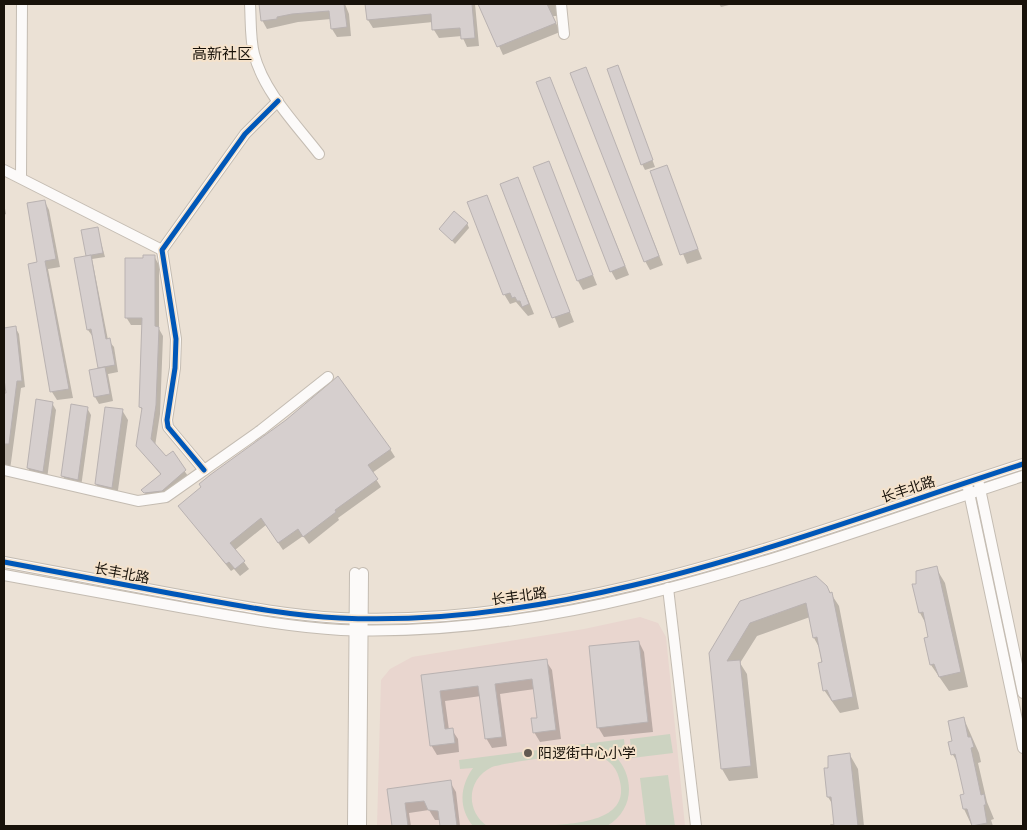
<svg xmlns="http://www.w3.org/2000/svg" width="1027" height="830" viewBox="0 0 1027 830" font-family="Manrope,'Noto Sans SC',sans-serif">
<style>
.education{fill:#e9d6cf}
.green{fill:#ccd3c1}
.shadow{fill:#0003}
.building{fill:#d6cfce;stroke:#b9b2b1}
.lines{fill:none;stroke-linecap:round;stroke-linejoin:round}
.minor-casing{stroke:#c4bcb2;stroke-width:12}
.minor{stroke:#fcfaf9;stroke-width:10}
.cycleway-casing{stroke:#f5e2cb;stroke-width:8}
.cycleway{stroke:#0057b8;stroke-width:5}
.poi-dot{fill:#625a51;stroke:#f5e2cb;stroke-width:2}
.labels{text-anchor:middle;stroke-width:4;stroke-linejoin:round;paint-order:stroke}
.street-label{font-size:14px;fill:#18120a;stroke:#f5e2cb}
.poi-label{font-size:14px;fill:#18120a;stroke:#f5e2cb;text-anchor:start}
.neighbourhood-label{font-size:15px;fill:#18120a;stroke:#f5e2cb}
</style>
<rect width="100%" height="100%" fill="#ebe1d5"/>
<!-- education -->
<path class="education" d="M640 617 658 623 666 637 685 826H377L381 680 390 669 412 657 584 629Z"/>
<!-- green -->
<g class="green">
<path d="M670 734 673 753 632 758 630 739Z"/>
<path d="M624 739 625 748 609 750C635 771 637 808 607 826H545C573 823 633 823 619 778 616 766 607 758 595 755 582 751 508 762 492 767 467 779 465 810 487 826H473C458 808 460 786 473 768L460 769 459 760Z"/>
<path d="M668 775 675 826H646L640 778Z"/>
</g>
<!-- shadow -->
<g class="shadow">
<path d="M261 4H345L349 14 351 36 337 37 332 29 331 19 298 22 267 29 262 20Z"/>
<path d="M367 4H475L479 46 467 47 462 36 439 38 434 30 433 22 373 28 368 20Z"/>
<path d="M480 4H556L558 16H553L560 32 503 55Z"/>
<path d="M719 4H733L721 7Z"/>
<path d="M617 67 655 167 645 170 642 164Z"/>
<path d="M585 69 663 265 650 270 645 261Z"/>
<path d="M549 78 629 275 616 280 611 271Z"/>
<path d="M548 163 597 285 583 290 578 281Z"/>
<path d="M666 166 702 259 687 264 651 172Z"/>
<path d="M517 179 574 322 559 328 502 184Z"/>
<path d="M486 196 534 314 528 316 516 302 510 304 504 294Z"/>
<path d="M45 202 49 210 60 267 48 269 73 398 57 400 52 392 30 265 38 263Z"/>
<path d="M4 203 6 214 4 215Z"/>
<path d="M467 223 469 228 455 244 441 229Z"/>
<path d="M97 228 105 257 92 259 108 340 114 347 118 372 108 374 113 401 99 404 95 397 100 369 93 337 88 330V257Z"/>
<path d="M154 256 159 265V329L163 336 160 414 155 446 166 458 172 453 190 479 166 499 148 498 143 490 161 475 137 445 143 411 140 407 143 325H131L126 317 144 259Z"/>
<path d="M15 327 19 334 25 387 21 388 10 470H4V394H8L4 372V357L6 356 4 329Z"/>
<path d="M52 403 56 410 47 479 32 475 28 468Z"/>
<path d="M87 408 91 415 81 487 67 483 63 476Z"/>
<path d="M122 410 128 420 117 497 102 494 96 484Z"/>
<path d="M390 449 395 457 372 473 381 487 338 518 339 520 309 544 303 536 283 550 266 525 235 550 249 569 240 576 234 569 231 571 179 506Z"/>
<path d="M936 568 945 583 968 687 949 691 931 665 925 639 930 638 926 624 920 613Z"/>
<path d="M826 586 839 606 859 709 840 713 824 690 820 649 814 638 810 617 757 636 740 663 747 674 758 778 729 781 722 769 710 654 741 602Z"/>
<path d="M639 642 644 652 653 732 604 737 598 727Z"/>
<path d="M546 661 552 670 561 739 540 742 534 732 539 719 535 689 500 694 507 746 492 748 486 738 481 696 445 701 449 730H452L458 739 459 752 437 755 431 745 422 676Z"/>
<path d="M964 719 979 753 981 762 978 763 987 802 994 819 991 820 993 826H972L964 809 965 795 959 765 953 755 950 743 954 742Z"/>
<path d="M850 755 858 769 864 826H831L830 824H834L833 805 828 797 825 769Z"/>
<path d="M450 782 456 792 460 826H441L440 820H435L429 810 409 813 411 826H393L388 790Z"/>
</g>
<!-- building -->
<g class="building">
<path d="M259 4H344L347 27 331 29 329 11 292 14 277 17V19L261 21Z"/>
<path d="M365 4H472L475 38 461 39 460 28 432 30 431 14 367 20Z"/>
<path d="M478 4H547L556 23 497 47Z"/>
<path d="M618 65 653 160 641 165 607 69Z"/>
<path d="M586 67 659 256 644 262 570 73Z"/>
<path d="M550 77 625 266 610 272 536 82Z"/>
<path d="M549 161 593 275 577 281 533 167Z"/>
<path d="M667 165 698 249 680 255 650 171Z"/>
<path d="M518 177 570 312 552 318 500 184Z"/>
<path d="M487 195 529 304 522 307 520 301H517L515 297 512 298 510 293 503 295 467 202Z"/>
<path d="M45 200 56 259 45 261 69 389 50 392 28 264 37 262 27 203Z"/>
<path d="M454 211 468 223 452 241 439 229Z"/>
<path d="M98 227 103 253 86 256 81 230Z"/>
<path d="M91 255 106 339 110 338 115 365 98 368 91 329 87 330 74 258Z"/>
<path d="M143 255H155V326L159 327 156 405 151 439 166 456 173 451 186 470 162 491 144 493 141 490 161 474 136 446 142 408 139 407 142 318H125V258H143Z"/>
<path d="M16 326 22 381H17L9 444H4V393H6L4 379V328Z"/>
<path d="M105 367 110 394 94 397 89 370Z"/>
<path d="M338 376 391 449 368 465 378 479 335 510 336 512 303 537 298 529 278 543 261 518 230 543 245 561 235 569 229 562 226 564 178 506 201 487 199 484 210 475 286 420Z"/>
<path d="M36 399 53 402 43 472 27 468Z"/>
<path d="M71 404 88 407 78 480 61 476Z"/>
<path d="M105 407 123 409 112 488 95 484Z"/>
<path d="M937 566 961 672 939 677 934 664 930 665 924 638 928 637 923 612 919 613 912 584H916V571Z"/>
<path d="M816 576 827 586 830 593 832 592 853 697 832 701 827 690 823 691 818 663 822 662 818 643 817 637 813 638 806 603 750 623 727 661 740 660 751 766 721 769 709 653 740 601Z"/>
<path d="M639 641 648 722 597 728 589 646Z"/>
<path d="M547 659 556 730 533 733 531 718H537L532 679 495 684 502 737 485 739 478 686 440 691 445 729 453 728 455 743 430 746 421 675Z"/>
<path d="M964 717 968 737H971L974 747 971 748 981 795 984 794 986 805H984L987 823 972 826 967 809H963L960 795 964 794 955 754 951 755 948 742 952 741 948 721Z"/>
<path d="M850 753 858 826H834L831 797H827L824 768H828V756Z"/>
<path d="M451 780 457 826H440L438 811 428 810 424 801 405 803 408 826H392L387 789Z"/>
</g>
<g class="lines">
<defs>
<g id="minor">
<path d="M250 4C251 20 250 38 254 54 264 92 295 123 319 154"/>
<path d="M561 4 564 34"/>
<path d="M4 170 162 250"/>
<path d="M21 178 22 4"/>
<path d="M4 470 138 501 166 497 261 430 328 377"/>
<path d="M204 470 168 427 167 420 175 368 176 339 162 250 245 134 278 101"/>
<path d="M979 484 1023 693"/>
<path d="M968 488 1023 748"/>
<path d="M4 562C61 573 117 583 174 594 230 604 284 615 340 618 573 629 805 534 1023 464"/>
<path d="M4 575C64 586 124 597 185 608 237 617 288 627 341 630 577 639 802 548 1023 476"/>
<path d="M668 588 696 826"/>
<path d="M353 826 355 573"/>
<path d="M361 826 363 573"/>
</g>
</defs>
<!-- minor casing -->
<use href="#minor" class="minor-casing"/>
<!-- minor -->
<use href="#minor" class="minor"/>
<defs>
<g id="cycleway">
<path d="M204 470 168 427 167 420 175 368 176 339 162 250 245 134 278 101"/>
<path d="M4 562C61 573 117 583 174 594 230 604 284 615 340 618 573 629 805 534 1023 464"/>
</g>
</defs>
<!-- cycleway casing -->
<use href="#cycleway" class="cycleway-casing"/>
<!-- cycleway -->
<use href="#cycleway" class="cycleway"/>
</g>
<!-- markers -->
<circle class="poi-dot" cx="528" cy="753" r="5"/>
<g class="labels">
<!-- street labels -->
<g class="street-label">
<text transform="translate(908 489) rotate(-18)" y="5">长丰北路</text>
<text transform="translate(122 573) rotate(11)" y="5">长丰北路</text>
<text transform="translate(519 596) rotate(-8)" y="5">长丰北路</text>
</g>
<!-- poi labels -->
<g class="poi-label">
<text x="538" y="758">阳逻街中心小学</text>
</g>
<!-- neighbourhood labels -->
<g class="neighbourhood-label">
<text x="222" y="59">高新社区</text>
</g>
</g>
<!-- border -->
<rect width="1027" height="830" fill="none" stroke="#18120a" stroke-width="10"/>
</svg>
